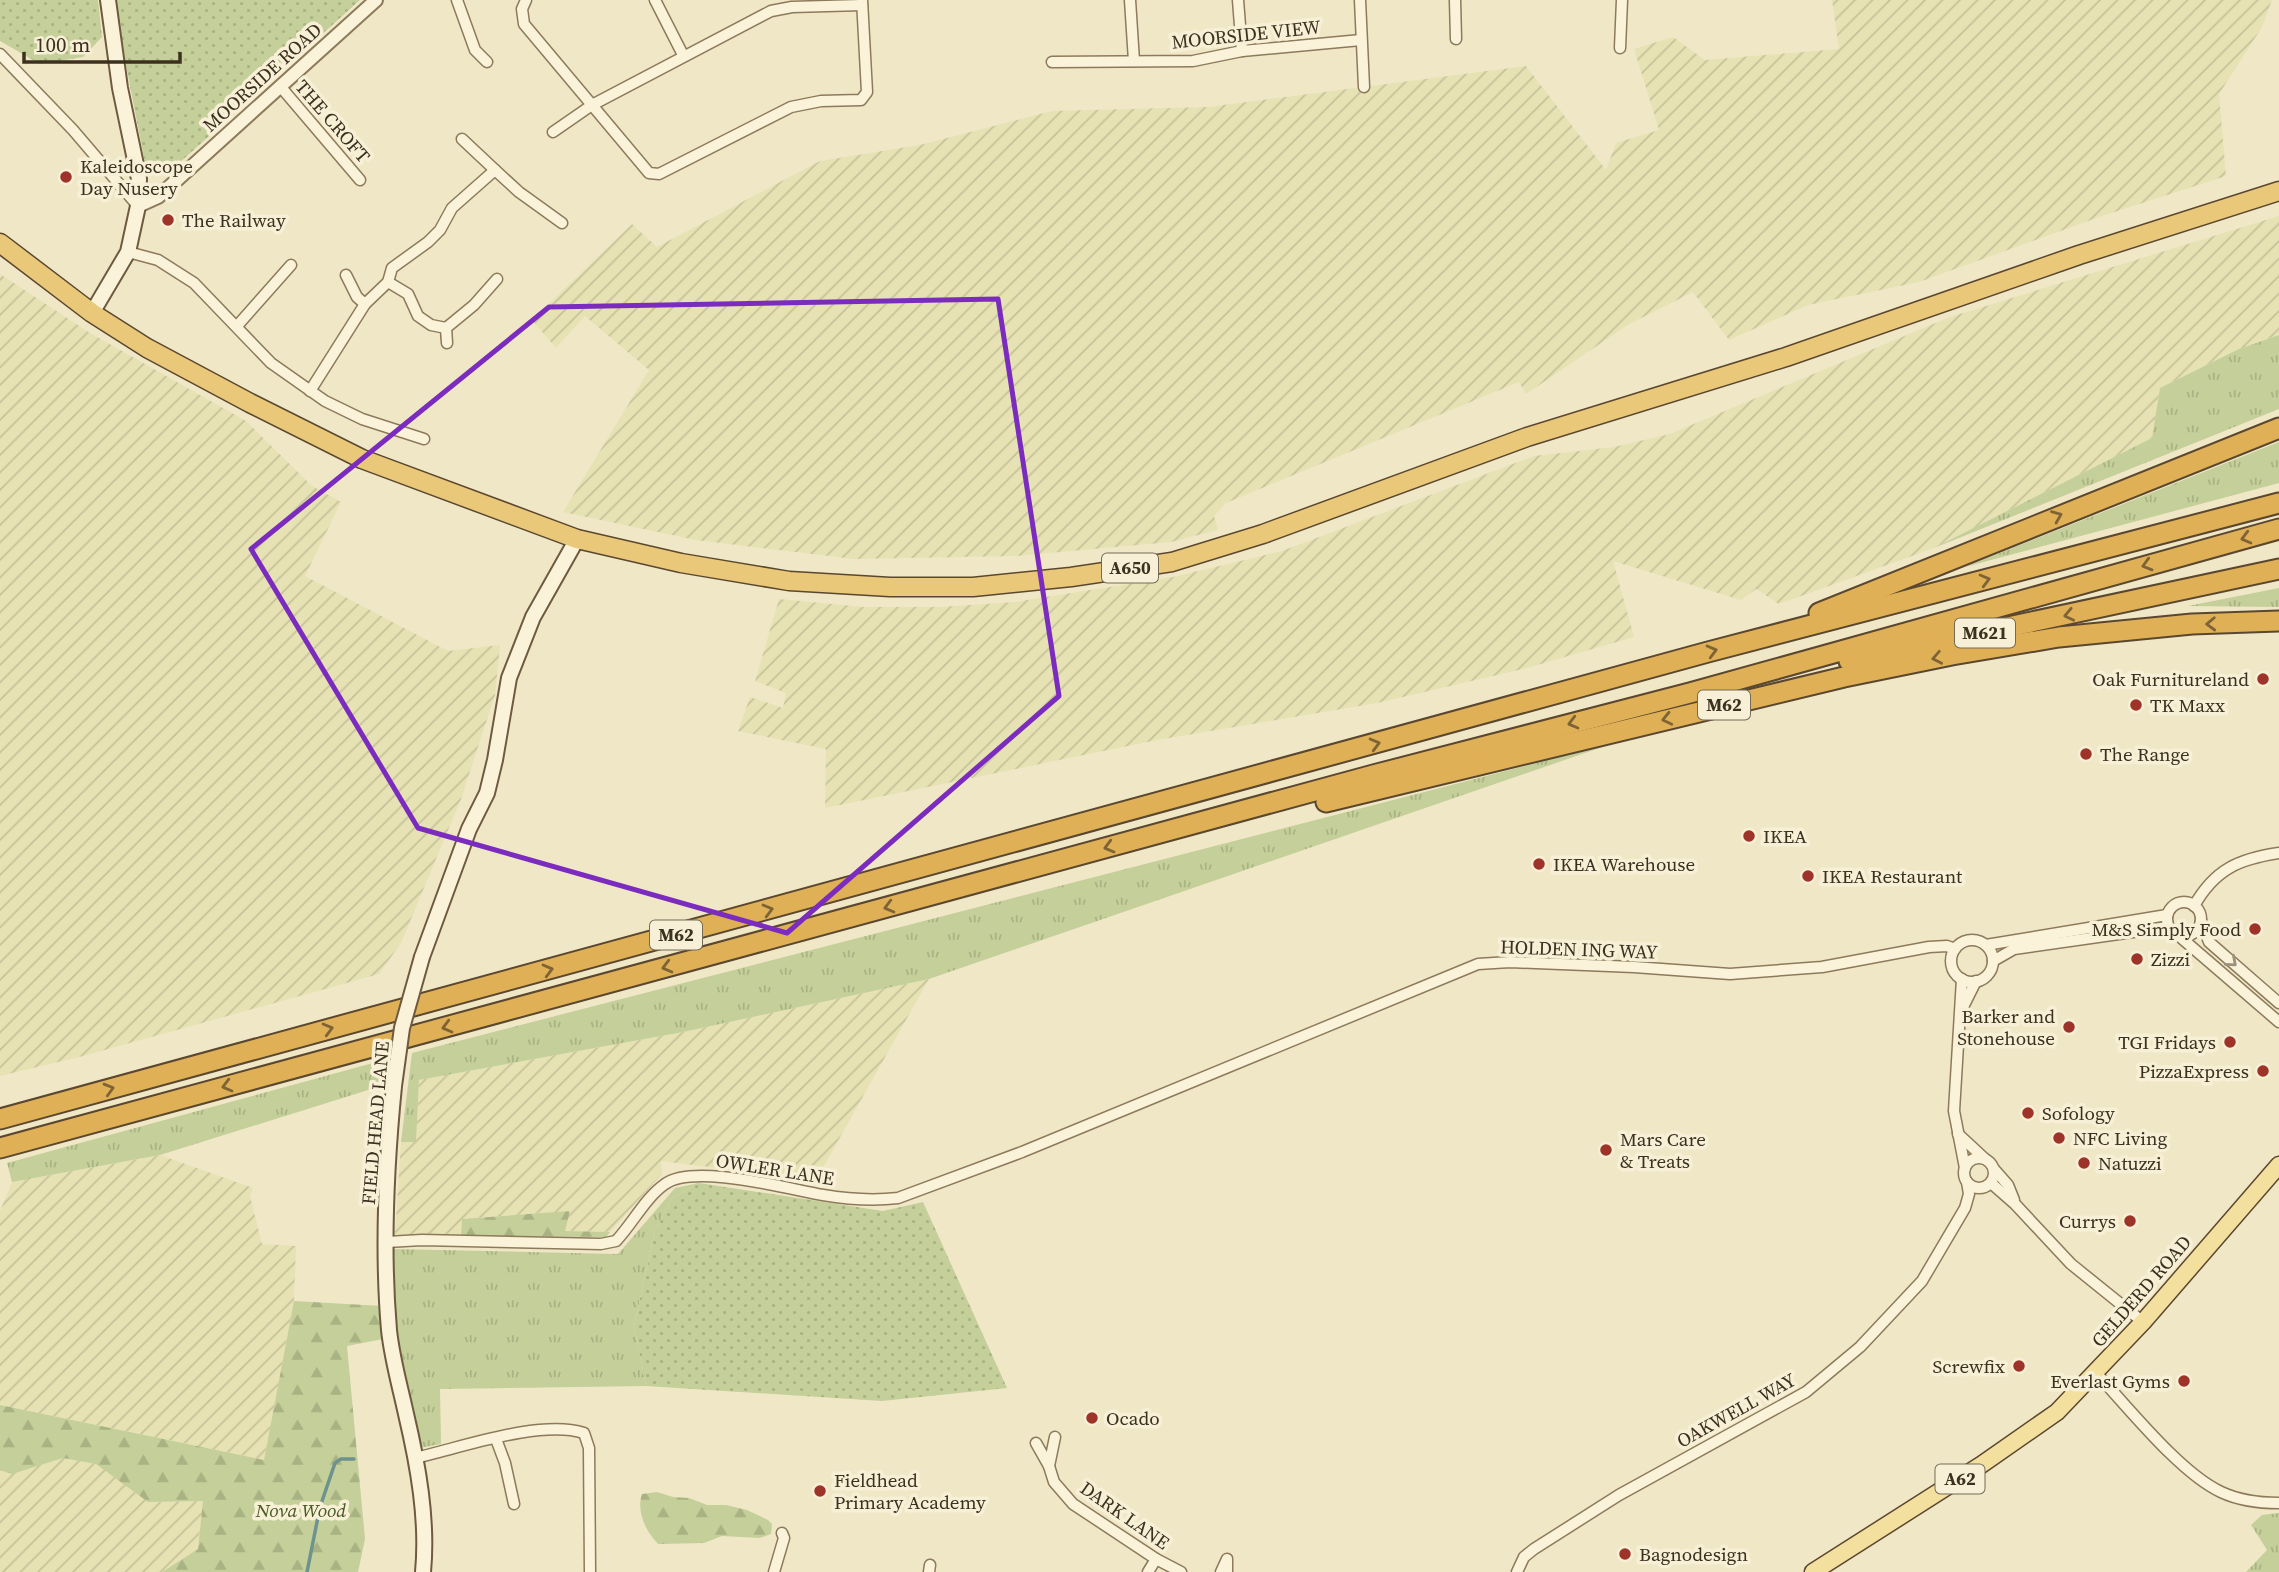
<svg xmlns="http://www.w3.org/2000/svg" width="2279" height="1572" viewBox="0 0 2279 1572" font-family="'Source Serif 4',serif">
<style>
.farmland{fill:url(#farmland-furrows)}
.grass{fill:url(#grass-tufts)}
.forest{fill:url(#forest-firs)}
.park{fill:url(#park-dots)}
.lines{fill:none;stroke-linecap:round;stroke-linejoin:round}
.stream{stroke:#6e928d;stroke-width:3.5}
.minor-casing{stroke:#8c7a5b;stroke-width:13}
.tertiary-casing{stroke:#8c7a5b;stroke-width:16}
.secondary-casing{stroke:#6e5a3e;stroke-width:18}
.primary-casing{stroke:#5a472f;stroke-width:19}
.trunk-casing{stroke:#5a472f;stroke-width:21}
.motorway-casing{stroke:#5a472f;stroke-width:23}
.minor{stroke:#faf3da;stroke-width:10}
.tertiary{stroke:#faf3da;stroke-width:12}
.secondary{stroke:#faf3da;stroke-width:14}
.primary{stroke:#f3e09e;stroke-width:16}
.trunk{stroke:#eac87a;stroke-width:18}
.motorway{stroke:#e0b056;stroke-width:19}
.secondary-bridge-casing{stroke:#6e5a3e;stroke-width:18;stroke-linecap:butt}
.secondary-bridge{stroke:#faf3da;stroke-width:14}
.oneway{stroke:#7e6335}
.oneway2{stroke:#9b927c}
.marked{fill:none;stroke:#7b2cbf;stroke-width:5;stroke-linejoin:round}
.poi-dot{fill:#9d3329;stroke:#f7f0d6;stroke-width:2.5}
.labels{text-anchor:middle;stroke-width:7;stroke-linejoin:round;paint-order:stroke}
.shield{fill:#f7f0d6;stroke:#746a56;stroke-width:2}
.shield-label{font-size:18px;font-weight:bold;fill:#3c301f}
.street-label{font-size:19px;fill:#3c301f;stroke:#f7f0d6}
.poi-label{font-size:19px;fill:#3c301f;stroke:#f7f0d6;text-anchor:start}
.park-label{font-size:19px;font-style:italic;fill:#475925;stroke:#f7f0d6}
</style>
<defs>
<pattern id="farmland-furrows" width="10" height="10" patternUnits="userSpaceOnUse" patternTransform="scale(1.75)"><rect width="10" height="10" fill="#e6e2b3"/><path d="M-1 1l2-2M0 10L10 0M9 11l2-2" fill="none" stroke="#c6c29a"/></pattern>
<pattern id="grass-tufts" width="24" height="20" patternUnits="userSpaceOnUse" patternTransform="scale(1.75)"><rect width="24" height="20" fill="#c4cf99"/><path d="M3 7l-1-3M5 7V3M7 7l1-3M15 17l-1-3M17 17v-4M19 17l1-3" fill="none" stroke="#a9b283"/></pattern>
<pattern id="forest-firs" width="22" height="20" patternUnits="userSpaceOnUse" patternTransform="scale(1.75)"><rect width="22" height="20" fill="#c4cf99"/><path d="M5 1l3.5 6h-7zM16 11l3.5 6h-7z" fill="#a9b283"/></pattern>
<pattern id="park-dots" width="8" height="8" patternUnits="userSpaceOnUse" patternTransform="scale(1.75)"><rect width="8" height="8" fill="#c4cf99"/><path d="M2 2h.1M6 6h.1" fill="none" stroke="#a9b283" stroke-width="1.8" stroke-linecap="round"/></pattern>
</defs>
<rect width="100%" height="100%" fill="#f0e7c6"/>
<!-- farmland -->
<g class="farmland">
<path d="M1832 0H2272L2262 27 2219 94 2226 176 2099 217 1919 282 1808 305 1729 340 1693 292 1629 324 1526 394 1519 382 1226 503 1214 516 1218 530 1171 542 1015 556 854 559 696 540 563 512 649 370 585 316 556 348 532 320 632 224 657 247 820 161 920 145 1052 111 1208 107 1526 66 1606 170 1616 143 1659 130 1634 49 1673 37 1705 60 1839 49Z"/>
<path d="M2279 216V335L2239 349 2160 388 2152 438 1934 548 1779 604 1756 589 1741 600 1613 561 1634 637 1523 669 1377 703 1157 740 825 808 826 749 738 731 750 697 783 708 786 693 755 681 779 599 864 607H939L1015 602 1173 577 1282 551 1534 456 1614 447 1670 434 1950 317Z"/>
<path d="M0 274 90 333 246 421 312 486 341 502 305 576 448 651 500 645 495 695 461 799 401 943 379 974 83 1056 0 1076Z"/>
<path d="M929 979 816 1180 661 1161 662 1174 610 1232 565 1231 570 1211 462 1219 461 1236 395 1235 401 1142 416 1141 419 1080 683 1032Z"/>
<path d="M160 1155 253 1188 250 1196 262 1244 296 1246 294 1301 264 1460 0 1405V1211L12 1182Z"/>
<path d="M63 1458 96 1463 148 1502 203 1501 198 1549 162 1572H0V1470L12 1473Z"/>
</g>
<!-- grass -->
<g class="grass">
<path d="M2279 335V409L1934 548 2152 438 2160 388 2239 349Z"/>
<path d="M2279 442V483L1965 567Z"/>
<path d="M2279 588V607L2188 606Z"/>
<path d="M1614 743 929 979 683 1032 419 1080 416 1142H401L412 1053Z"/>
<path d="M384 1060 381 1086 160 1155 12 1182 7 1163Z"/>
<path d="M699 1183 672 1198 655 1231 634 1326 646 1386 440 1389 441 1444 419 1448 394 1333 393 1249 618 1254 675 1188Z"/>
<path d="M2279 1513V1572H2246L2267 1550 2251 1525 2262 1515Z"/>
</g>
<!-- forest -->
<g class="forest">
<path d="M570 1211 565 1231 610 1232 606 1237 461 1236 462 1219Z"/>
<path d="M294 1301 382 1306 383 1339 347 1346 365 1539 358 1572H162L198 1549 203 1501 148 1502 96 1464 63 1458 12 1474 0 1470V1405L264 1460Z"/>
<path d="M657 1492 673 1497 689 1498 707 1505H726L747 1510 768 1520 772 1524 771 1534 760 1538 722 1536 704 1543 658 1544C646 1531 636 1512 642 1494Z"/>
</g>
<!-- park -->
<g class="park">
<path d="M0 0H98L102 37 83 57 40 64 0 41Z"/>
<path d="M116 0H360L177 165 146 168 125 60Z"/>
<path d="M699 1183 883 1211 923 1202 1007 1388 882 1401 646 1386 634 1326 655 1231 672 1198Z"/>
</g>
<g class="lines">
<!-- stream -->
<path class="stream" d="M307 1572 320 1507 335 1463 341 1459H354"/>
<defs>
<g id="minor">
<path d="M457 0 475 50 487 62"/>
<path d="M526 0 522 9 524 24 649 173 659 174 791 107 821 101 861 100 867 92 862 0"/>
<path d="M655 0 683 55"/>
<path d="M1130 0 1134 61"/>
<path d="M1238 0 1242 51"/>
<path d="M1360 0 1364 87"/>
<path d="M1455 0 1456 39"/>
<path d="M1620 48 1622 0"/>
<path d="M0 54 73 130 138 206"/>
<path d="M1052 62 1193 61 1242 51 1361 40"/>
<path d="M280 86 360 180"/>
<path d="M553 132 592 105 771 11 792 7 862 5"/>
<path d="M462 139 495 170"/>
<path d="M128 252 158 260 194 283 271 363 325 401 362 419 424 439"/>
<path d="M346 275 357 297 365 304"/>
<path d="M388 282 408 294 418 316 431 325 446 328 474 305 497 279"/>
<path d="M237 326 291 265"/>
<path d="M446 328 447 343"/>
<path d="M310 391 365 304 388 282 392 268 428 242 440 230 452 208 495 170 519 192 562 223"/>
<circle cx="2184" cy="919" r="17"/>
<path d="M2194 906C2215 869 2239 859 2279 853"/>
<path d="M2201 921 2209 942 2279 1003"/>
<path d="M2179 936 2279 1022"/>
<circle cx="1972" cy="961" r="21"/>
<path d="M1986 945 2167 915"/>
<path d="M1993 961 2014 949 2168 927"/>
<path d="M1962 979 1954 1111 1965 1168"/>
<path d="M1962 1009 1976 981"/>
<path d="M1958 1134 1985 1159"/>
<circle cx="1979" cy="1173" r="15"/>
<path d="M1994 1169 2008 1185 2014 1200"/>
<path d="M1991 1183 2015 1204 2071 1264 2143 1322"/>
<path d="M387 1242 422 1240 601 1244 616 1241C633 1223 645 1198 665 1184 693 1163 788 1189 823 1195 847 1199 873 1201 898 1198L1022 1152 1478 964 1510 962 1634 967 1730 974 1822 967 1929 947 1947 946 1955 949"/>
<path d="M2096 1373C2128 1407 2180 1473 2221 1492 2238 1500 2260 1503 2279 1503"/>
<path d="M496 1439 505 1463 514 1504"/>
<path d="M1036 1443 1049 1466 1054 1482 1073 1504 1156 1559 1181 1572"/>
<path d="M415 1458C460 1448 540 1419 584 1433L589 1448 590 1571"/>
<path d="M1049 1466 1055 1437"/>
<path d="M774 1572 784 1538 782 1533"/>
<path d="M929 1572 930 1565"/>
<path d="M1148 1572 1156 1559"/>
<path d="M1221 1572 1227 1559V1572"/>
<path d="M1517 1572 1524 1557 1534 1549 1619 1495 1806 1392 1860 1347 1922 1281 1965 1208 1969 1194 1967 1182"/>
</g>
<path id="tertiary" d="M138 206 158 197 376 0"/>
<g id="secondary">
<path d="M92 313 128 252 138 206 139 179 120 88 108 0"/>
<path d="M422 957 469 829 487 793 495 760 509 678 533 617 577 539"/>
<path d="M394 1086C386 1167 382 1249 389 1330 392 1359 400 1386 406 1414 418 1465 428 1520 423 1572"/>
</g>
<path id="primary" d="M1813 1572 1981 1465 2057 1412 2143 1322 2279 1165"/>
<path id="trunk" d="M0 243 92 313 147 348 250 403 362 459 577 539 681 563 789 581 890 587H973L1071 577 1172 562 1263 534 1527 437 1786 357 2079 255 2279 191"/>
<g id="motorway">
<path d="M1819 613 2279 428"/>
<path d="M1849 661 2279 569"/>
<path d="M1326 802 1844 677 1952 655 2059 637 2192 624 2279 621"/>
<path d="M0 1119 1708 652 2279 503"/>
<path d="M0 1148 1377 774 1690 693 2279 529"/>
</g>
</defs>
<!-- minor casing -->
<use href="#minor" class="minor-casing"/>
<!-- tertiary casing -->
<use href="#tertiary" class="tertiary-casing"/>
<!-- secondary casing -->
<use href="#secondary" class="secondary-casing"/>
<!-- primary casing -->
<use href="#primary" class="primary-casing"/>
<!-- trunk casing -->
<use href="#trunk" class="trunk-casing"/>
<!-- motorway casing -->
<use href="#motorway" class="motorway-casing"/>
<!-- minor -->
<use href="#minor" class="minor"/>
<!-- tertiary -->
<use href="#tertiary" class="tertiary"/>
<!-- secondary -->
<use href="#secondary" class="secondary"/>
<!-- primary -->
<use href="#primary" class="primary"/>
<!-- trunk -->
<use href="#trunk" class="trunk"/>
<!-- motorway -->
<use href="#motorway" class="motorway"/>
<defs>
<path id="secondary-bridge" d="M394 1086 402 1028 422 957"/>
</defs>
<!-- secondary-bridge casing -->
<use href="#secondary-bridge" class="secondary-bridge-casing"/>
<!-- secondary-bridge -->
<use href="#secondary-bridge" class="secondary-bridge"/>
</g>
<!-- one-way arrows -->
<defs><path id="oneway-chevron" d="M-2-3.5L2.5 0L-2 3.5" fill="none" stroke-width="1.6" stroke-linecap="round" stroke-linejoin="round" transform="scale(1.75)"/></defs>
<g class="oneway">
<use href="#oneway-chevron" transform="translate(2057 516) rotate(-22)"/>
<use href="#oneway-chevron" transform="translate(2246 538) rotate(165)"/>
<use href="#oneway-chevron" transform="translate(2147 565) rotate(164)"/>
<use href="#oneway-chevron" transform="translate(1985 580) rotate(-15)"/>
<use href="#oneway-chevron" transform="translate(2069 615) rotate(168)"/>
<use href="#oneway-chevron" transform="translate(2211 624) rotate(178)"/>
<use href="#oneway-chevron" transform="translate(1712 651) rotate(-15)"/>
<use href="#oneway-chevron" transform="translate(1937 658) rotate(169)"/>
<use href="#oneway-chevron" transform="translate(1667 719) rotate(167)"/>
<use href="#oneway-chevron" transform="translate(1573 723) rotate(165)"/>
<use href="#oneway-chevron" transform="translate(1375 744) rotate(-15)"/>
<use href="#oneway-chevron" transform="translate(1109 847) rotate(165)"/>
<use href="#oneway-chevron" transform="translate(889 907) rotate(165)"/>
<use href="#oneway-chevron" transform="translate(768 910) rotate(-15)"/>
<use href="#oneway-chevron" transform="translate(667 967) rotate(165)"/>
<use href="#oneway-chevron" transform="translate(548 970) rotate(-15)"/>
<use href="#oneway-chevron" transform="translate(447 1027) rotate(165)"/>
<use href="#oneway-chevron" transform="translate(328 1029) rotate(-15)"/>
<use href="#oneway-chevron" transform="translate(227 1086) rotate(165)"/>
<use href="#oneway-chevron" transform="translate(109 1089) rotate(-16)"/>
</g>
<use class="oneway2" href="#oneway-chevron" transform="translate(2232 962) rotate(41)"/>
<!-- marked area -->
<path class="marked" d="M998 299 1059 696 787 933 418 828 251 549 549 307Z"/>
<!-- markers -->
<g class="poi-dot">
<circle cx="66" cy="177" r="7"/>
<circle cx="168" cy="220" r="7"/>
<circle cx="2263" cy="679" r="7"/>
<circle cx="2136" cy="705" r="7"/>
<circle cx="2086" cy="754" r="7"/>
<circle cx="1749" cy="836" r="7"/>
<circle cx="1539" cy="864" r="7"/>
<circle cx="1808" cy="876" r="7"/>
<circle cx="2255" cy="929" r="7"/>
<circle cx="2137" cy="959" r="7"/>
<circle cx="2069" cy="1027" r="7"/>
<circle cx="2230" cy="1042" r="7"/>
<circle cx="2263" cy="1071" r="7"/>
<circle cx="2028" cy="1113" r="7"/>
<circle cx="2059" cy="1138" r="7"/>
<circle cx="1606" cy="1150" r="7"/>
<circle cx="2084" cy="1163" r="7"/>
<circle cx="2130" cy="1221" r="7"/>
<circle cx="2019" cy="1366" r="7"/>
<circle cx="2184" cy="1381" r="7"/>
<circle cx="1092" cy="1418" r="7"/>
<circle cx="820" cy="1491" r="7"/>
<circle cx="1625" cy="1554" r="7"/>
</g>
<g class="labels">
<!-- shield labels -->
<g class="shield">
<rect x="1102" y="553.5" width="56" height="29" rx="5"/>
<rect x="1955" y="618.5" width="60" height="29" rx="5"/>
<rect x="1698" y="690.5" width="52" height="29" rx="5"/>
<rect x="650" y="920.5" width="52" height="29" rx="5"/>
<rect x="1935.5" y="1464.5" width="49" height="29" rx="5"/>
</g>
<g class="shield-label">
<text x="1130" y="574">A650</text>
<text x="1985" y="639">M621</text>
<text x="1724" y="711">M62</text>
<text x="676" y="941">M62</text>
<text x="1960" y="1485">A62</text>
</g>
<!-- street labels -->
<g class="street-label">
<text transform="translate(1246 34) rotate(-6)" y="7">MOORSIDE VIEW</text>
<text transform="translate(262 77) rotate(-42)" y="7">MOORSIDE ROAD</text>
<text transform="translate(333 121) rotate(49)" y="7">THE CROFT</text>
<text transform="translate(1579 949) rotate(2)" y="7">HOLDEN ING WAY</text>
<text transform="translate(375 1123) rotate(-85)" y="7">FIELD HEAD LANE</text>
<text transform="translate(775 1169) rotate(9)" y="7">OWLER LANE</text>
<text transform="translate(2141 1291) rotate(-49)" y="7">GELDERD ROAD</text>
<text transform="translate(1736 1410) rotate(-29)" y="7">OAKWELL WAY</text>
<text transform="translate(1125 1515) rotate(35)" y="7">DARK LANE</text>
</g>
<!-- poi labels -->
<g class="poi-label">
<text x="80" y="173">Kaleidoscope<tspan x="80" dy="22">Day Nusery</tspan></text>
<text x="182" y="227">The Railway</text>
<text x="2249" y="686" text-anchor="end">Oak Furnitureland</text>
<text x="2150" y="712">TK Maxx</text>
<text x="2100" y="761">The Range</text>
<text x="1763" y="843">IKEA</text>
<text x="1553" y="871">IKEA Warehouse</text>
<text x="1822" y="883">IKEA Restaurant</text>
<text x="2241" y="936" text-anchor="end">M&amp;S Simply Food</text>
<text x="2151" y="966">Zizzi</text>
<text x="2055" y="1023" text-anchor="end">Barker and<tspan x="2055" dy="22">Stonehouse</tspan></text>
<text x="2216" y="1049" text-anchor="end">TGI Fridays</text>
<text x="2249" y="1078" text-anchor="end">PizzaExpress</text>
<text x="2042" y="1120">Sofology</text>
<text x="2073" y="1145">NFC Living</text>
<text x="1620" y="1146">Mars Care<tspan x="1620" dy="22">&amp; Treats</tspan></text>
<text x="2098" y="1170">Natuzzi</text>
<text x="2116" y="1228" text-anchor="end">Currys</text>
<text x="2005" y="1373" text-anchor="end">Screwfix</text>
<text x="2170" y="1388" text-anchor="end">Everlast Gyms</text>
<text x="1106" y="1425">Ocado</text>
<text x="834" y="1487">Fieldhead<tspan x="834" dy="22">Primary Academy</tspan></text>
<text x="1639" y="1561">Bagnodesign</text>
</g>
<!-- park labels -->
<g class="park-label">
<text x="301" y="1517">Nova Wood</text>
</g>
</g>
<!-- scale -->
<path d="M24 52v10h156v-10" fill="none" stroke="#3c301f" stroke-width="3.5"/>
<text x="35" y="52" font-size="21" fill="#3c301f" stroke="#f7f0d6" stroke-width="5" paint-order="stroke">100 m</text>
</svg>
